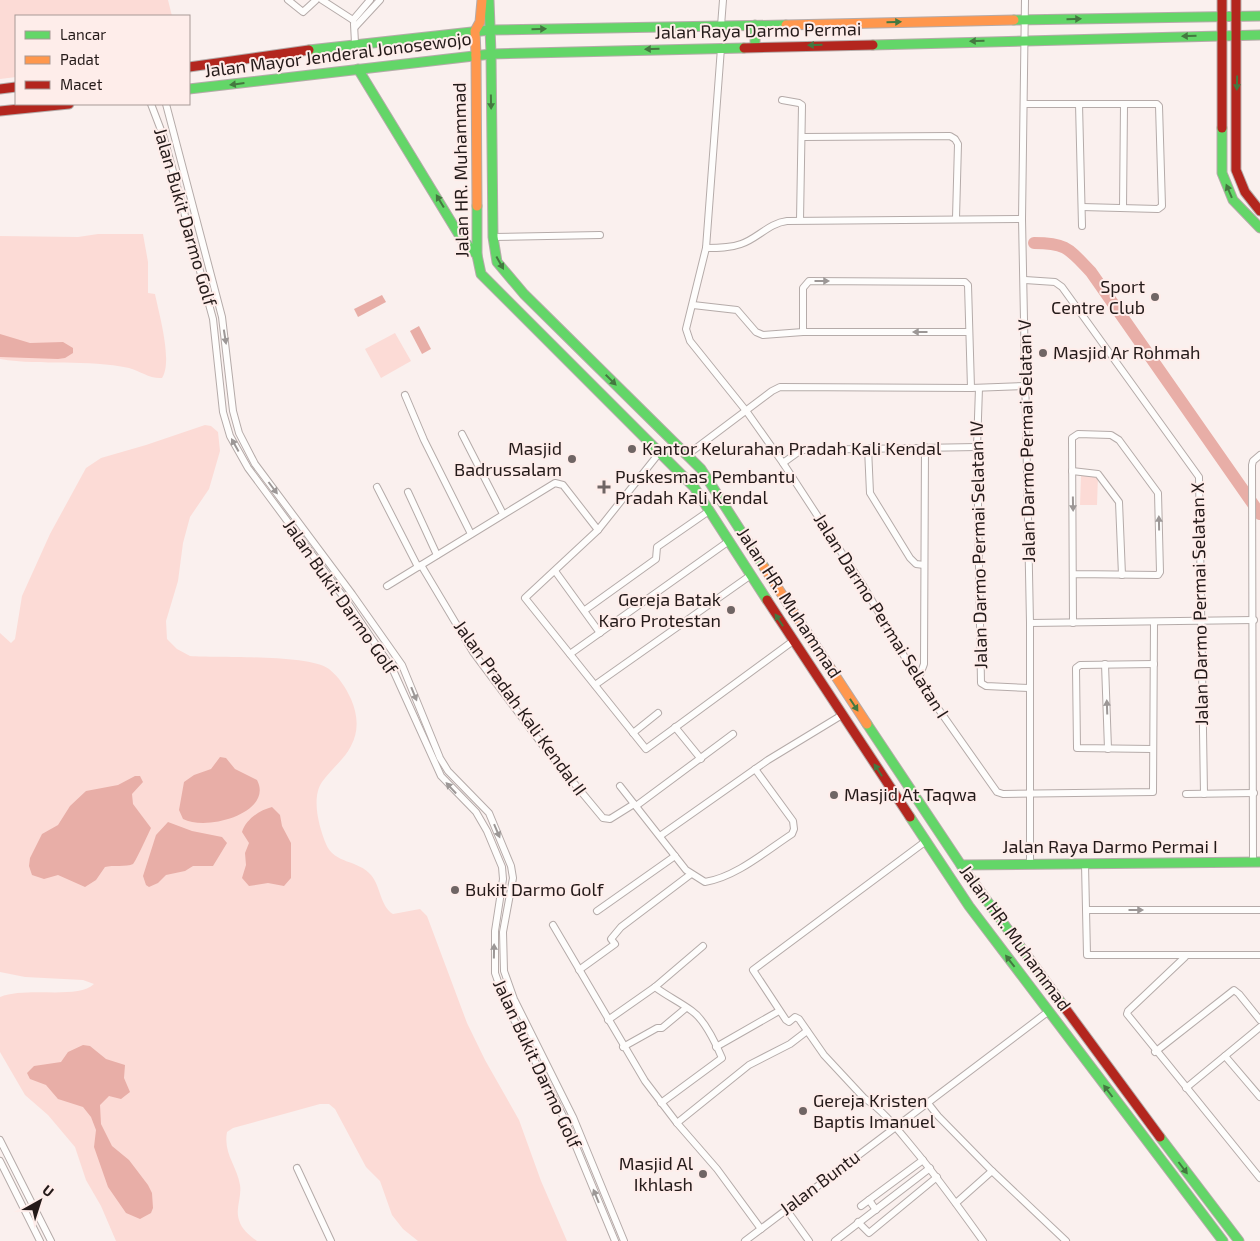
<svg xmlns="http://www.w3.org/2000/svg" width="1260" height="1241" viewBox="0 0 1260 1241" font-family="'Exo 2',sans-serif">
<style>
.green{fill:#fcdbd6}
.water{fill:#e8aea7}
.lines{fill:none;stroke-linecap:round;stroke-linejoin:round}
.river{stroke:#e8aea7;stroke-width:12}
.street-casing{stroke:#b5aba9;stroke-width:8}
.fast-casing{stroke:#b5aba9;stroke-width:11}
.slow-casing{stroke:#b5aba9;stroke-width:11}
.jam-casing{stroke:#b5aba9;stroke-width:11}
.street{stroke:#fefdfc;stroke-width:6}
.fast{stroke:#63d668;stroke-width:9}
.slow{stroke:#ff974d;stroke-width:9}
.jam{stroke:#b3261e;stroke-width:9}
.oneway{fill:#447840}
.oneway2{fill:#9c9796}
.poi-dot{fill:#6f6564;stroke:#feedea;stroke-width:2}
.labels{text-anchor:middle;stroke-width:4;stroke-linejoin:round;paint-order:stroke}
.street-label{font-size:18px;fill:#241a19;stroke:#feedea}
.poi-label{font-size:18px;fill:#241a19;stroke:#feedea;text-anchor:start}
</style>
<rect width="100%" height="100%" fill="#faf0ee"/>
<!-- green -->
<g class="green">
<path d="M0 0H168L172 16H16V77L0 79Z"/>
<path d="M98 234H143L148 262V293L155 294C159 314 173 361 162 378 150 379 140 371 129 368 87 359 43 366 0 359V236L78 237Z"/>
<path d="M395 333 411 361 381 378 365 349Z"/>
<path d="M205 425 211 426 218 432 220 451 209 489 190 517 183 543 178 581 166 621 167 639 177 649 190 656C219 658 308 654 329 669 339 677 346 688 351 699 358 715 359 731 351 746 344 760 331 769 322 782 311 798 319 827 326 844 334 864 359 860 371 875 381 887 380 906 393 914L420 909 427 916 467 1023 485 1060 519 1120 541 1181 567 1241H418L403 1229 392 1215 380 1181 366 1167 335 1109 329 1104H320L233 1128 227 1132C223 1153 237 1166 240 1185 242 1197 235 1208 239 1220 242 1230 249 1235 257 1241H116L101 1206 86 1180 75 1147 48 1115 25 1095 0 1052V997C28 986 77 1000 94 984L83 980 25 977 0 972V633L11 643 15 639 22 596 50 534 86 468 101 458 146 445Z"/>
<path d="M1081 476H1098L1097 505H1080Z"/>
</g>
<!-- water -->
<g class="water">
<path d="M382 295 386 302 358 317 354 309Z"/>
<path d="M419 326 431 349 422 354 410 331Z"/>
<path d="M0 334 30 343 63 342 73 348V353L65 358 58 359 0 357Z"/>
<path d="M220 757 226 758 235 769 257 780C274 812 208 832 183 819L179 810 184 782 194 775 211 769Z"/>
<path d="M135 776H140L143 782 132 794 133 804 151 828C149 832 135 863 133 864 127 867 112 865 105 867L96 880 85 887 58 875 44 879 32 875 29 866 30 858 42 834 58 825 70 806 86 791 118 785Z"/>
<path d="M272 807 280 815 282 826 291 843V878L284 886 268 883 249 886 242 878 246 865 245 853 249 843 242 832C246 819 260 810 272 807Z"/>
<path d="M168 822 192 831 222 837 227 843 213 866H193L185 871 166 875 158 883 149 887 146 885 143 876 156 835Z"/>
<path d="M83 1045 90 1046 106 1059 125 1065 124 1078 130 1092 121 1099 109 1096 100 1105 101 1124 112 1146 129 1160 148 1185 152 1193 153 1208 151 1213 140 1219 126 1213 108 1187 94 1147 96 1130 91 1117 83 1107 58 1099 46 1085 30 1079 27 1073 34 1066 61 1062 68 1052Z"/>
</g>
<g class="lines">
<!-- river -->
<path class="river" d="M1034 243C1067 243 1069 249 1091 272L1260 514"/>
<defs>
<g id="street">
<path d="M288 0 303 12 316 0"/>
<path d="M322 0 353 20"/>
<path d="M1025 0 1022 219 1030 623V863"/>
<path d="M353 20 370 0"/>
<path d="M354 24 355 43"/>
<path d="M721 26 723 0"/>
<path d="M355 27 380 0"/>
<path d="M721 48 706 248 686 329 690 341 747 412 783 463 864 587 918 680 997 792 1003 794 1153 792 1154 622"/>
<path d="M782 100 799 103 802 105 800 220"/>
<path d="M151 104 164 138 213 319 223 412 230 436 248 468 345 599 393 670 441 776 476 812 487 831 502 867 503 879 495 931V973L506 1004 565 1120 615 1241"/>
<path d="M166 104 222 317 233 411 239 433 255 464 352 594 402 665 440 758 448 771 489 813 511 866 513 878 503 932 504 971 514 999 573 1117 624 1241"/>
<path d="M1025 104H1157L1159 106 1162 206 1158 209 1082 207"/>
<path d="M1079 104 1082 226"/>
<path d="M803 137 950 136 955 139 958 144 956 218"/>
<path d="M1123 208 1124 105"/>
<path d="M493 237 600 235"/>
<path d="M706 248C718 248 730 248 741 244 757 239 769 223 787 221L1022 219"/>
<path d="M1025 280 1055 282 1062 287 1199 477 1204 794"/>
<path d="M693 305 737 310 756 332 763 335 803 332H969"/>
<path d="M803 332V288L809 281 965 282 968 285 971 388"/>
<path d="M979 388 977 447 981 683 986 686 1029 688"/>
<path d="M405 395 424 440 471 534"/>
<path d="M462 434 503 514"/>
<path d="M868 448 870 493 910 558 916 564 924 565"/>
<path d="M660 452 598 530 525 598 646 749 793 641"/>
<path d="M687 455 772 391 780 387 971 388 1025 386"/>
<path d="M783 463 801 450 977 447"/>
<path d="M1072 471 1098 474 1119 502 1122 575"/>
<path d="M377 487 418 567"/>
<path d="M408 492 437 555"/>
<path d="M421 565 473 652 544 747 603 818 610 819 634 804"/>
<path d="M555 571 600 633"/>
<path d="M387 586 555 483 563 485 598 530"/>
<path d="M585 610 656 559 657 547 709 511"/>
<path d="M1030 623 1254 620"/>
<path d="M1073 623 1072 438 1078 434 1111 435 1119 440 1158 493 1160 572 1158 575 1074 574"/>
<path d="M570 654 729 541"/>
<path d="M1105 664 1108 749"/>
<path d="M918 680 924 664 925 447"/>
<path d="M595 685 751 575"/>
<path d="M675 727 701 759"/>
<path d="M633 733 658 713"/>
<path d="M1152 749 1077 748 1076 668 1080 665 1154 664"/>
<path d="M620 786 686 870 705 882C736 877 766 851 792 834L794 829 793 821 755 769"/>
<path d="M1186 794 1254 793"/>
<path d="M636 806 733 734"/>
<path d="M660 836 768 760 842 715"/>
<path d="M926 841 753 970 786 1020 789 1022 795 1017 799 1019 824 1055 864 1098C884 1111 898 1130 913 1148 938 1178 960 1209 983 1241"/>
<path d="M1253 862 1252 465 1253 461 1260 455"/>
<path d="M1085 864 1087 955H1260"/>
<path d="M1087 910H1260"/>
<path d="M597 911 675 856"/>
<path d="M553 925 645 1081 677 1123 717 1169 761 1229"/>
<path d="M1185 957 1128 1011 1127 1014 1260 1178"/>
<path d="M579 970 615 944 611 939 621 927 691 874"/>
<path d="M655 987C667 996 680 1002 692 1011 705 1020 716 1044 722 1058L661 1103"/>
<path d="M608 1020 655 987 703 946"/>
<path d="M623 1047 657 1028H662L686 1008"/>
<path d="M716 1047 779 1011"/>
<path d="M1155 1052 1234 990 1239 994 1260 1020"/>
<path d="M1225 1056 1260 1097"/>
<path d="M1186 1088 1260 1027"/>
<path d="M927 1102 938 1116 992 1171 1066 1241"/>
<path d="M677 1123 749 1065 790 1044 807 1031"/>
<path d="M0 1140 51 1241"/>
<path d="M0 1161 40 1241"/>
<path d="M297 1168 331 1241"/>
<path d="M956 1203 992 1171"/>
<path d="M861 1206 869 1200"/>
<path d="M786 1209 809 1241"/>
<path d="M876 1210 869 1200 923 1160"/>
<path d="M858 1222 869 1233 937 1177"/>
<path d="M745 1241 1049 1011"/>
<path d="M835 1241 930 1168"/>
</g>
<g id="fast">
<path d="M489 0 491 54"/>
<path d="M1014 20 1260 16"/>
<path d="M755 25V47"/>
<path d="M873 45 1260 35"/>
<path d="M309 50 490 30 786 25"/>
<path d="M491 54 493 237 497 262 524 294 701 469 764 567"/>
<path d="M358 69 461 238 477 255"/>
<path d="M189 89 491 54 744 48"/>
<path d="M1222 128V173L1233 200 1260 228"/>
<path d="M477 206V255L481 274 694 487 767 600"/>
<path d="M867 724 961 865 1065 1008"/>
<path d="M910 817 969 906 1223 1241"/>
<path d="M961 865 1260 862"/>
<path d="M1160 1137 1239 1241"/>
</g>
<g id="slow">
<path d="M786 25 1014 20"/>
<path d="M476 55 475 31 480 22 482 0"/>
<path d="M476 55 477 206"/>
<path d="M764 567 867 724"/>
</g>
<g id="jam">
<path d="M1222 0V128"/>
<path d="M1236 0V170L1245 192 1260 211"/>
<path d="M744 48 873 45"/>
<path d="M189 67 309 50"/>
<path d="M0 89 16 87"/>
<path d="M0 111 69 104"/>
<path d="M767 600 910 817"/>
<path d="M1065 1008 1160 1137"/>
</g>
</defs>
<!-- street casing -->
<use href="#street" class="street-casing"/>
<!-- fast casing -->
<use href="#fast" class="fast-casing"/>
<!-- slow casing -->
<use href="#slow" class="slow-casing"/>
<!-- jam casing -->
<use href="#jam" class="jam-casing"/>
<!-- street -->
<use href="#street" class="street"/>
<!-- fast -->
<use href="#fast" class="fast"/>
<!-- slow -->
<use href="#slow" class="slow"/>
<!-- jam -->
<use href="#jam" class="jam"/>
</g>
<!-- one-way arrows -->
<defs><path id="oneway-solid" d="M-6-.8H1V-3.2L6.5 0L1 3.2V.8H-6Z" transform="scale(1.25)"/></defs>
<g class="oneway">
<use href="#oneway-solid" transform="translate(1074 19) rotate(-1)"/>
<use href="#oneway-solid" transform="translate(894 22) rotate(-1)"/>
<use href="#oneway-solid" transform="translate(539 29) rotate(-1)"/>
<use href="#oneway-solid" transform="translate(1189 36) rotate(179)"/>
<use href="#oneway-solid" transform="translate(977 41) rotate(179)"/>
<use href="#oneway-solid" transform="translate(815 45) rotate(179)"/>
<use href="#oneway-solid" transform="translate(652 49) rotate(179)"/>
<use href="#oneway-solid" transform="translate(1237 83) rotate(91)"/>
<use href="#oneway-solid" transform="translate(237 84) rotate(173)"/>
<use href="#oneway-solid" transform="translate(491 102) rotate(89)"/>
<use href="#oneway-solid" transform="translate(1229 191) rotate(-113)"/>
<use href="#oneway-solid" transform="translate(440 201) rotate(-121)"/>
<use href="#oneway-solid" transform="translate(500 263) rotate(61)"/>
<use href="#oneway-solid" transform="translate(611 380) rotate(45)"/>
<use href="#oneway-solid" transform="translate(779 620) rotate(-123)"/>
<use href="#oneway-solid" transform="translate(854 705) rotate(57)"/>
<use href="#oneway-solid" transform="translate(878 770) rotate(-123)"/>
<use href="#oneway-solid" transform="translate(1010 961) rotate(-128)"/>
<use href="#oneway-solid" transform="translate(1108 1091) rotate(-127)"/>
<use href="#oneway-solid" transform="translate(1183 1168) rotate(53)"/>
</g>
<g class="oneway2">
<use href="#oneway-solid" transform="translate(822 281)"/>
<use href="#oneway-solid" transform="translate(920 332) rotate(-180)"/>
<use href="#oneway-solid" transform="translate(225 337) rotate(81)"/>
<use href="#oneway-solid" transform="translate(235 445) rotate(-119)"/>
<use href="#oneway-solid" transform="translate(273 488) rotate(53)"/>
<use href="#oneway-solid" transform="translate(1073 504) rotate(89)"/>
<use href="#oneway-solid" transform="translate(1159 523) rotate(-91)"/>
<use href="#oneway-solid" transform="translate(414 694) rotate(68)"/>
<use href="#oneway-solid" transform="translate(1107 707) rotate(-92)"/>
<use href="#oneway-solid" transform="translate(451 788) rotate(-133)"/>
<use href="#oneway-solid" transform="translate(497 831) rotate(67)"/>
<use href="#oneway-solid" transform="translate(1136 910)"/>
<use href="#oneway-solid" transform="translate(494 951) rotate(-89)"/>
<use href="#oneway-solid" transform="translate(596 1196) rotate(-112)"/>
</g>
<!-- markers -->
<g class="poi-dot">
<circle cx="1155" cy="297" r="5"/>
<circle cx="1043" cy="353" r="5"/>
<circle cx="632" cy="449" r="5"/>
<circle cx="572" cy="459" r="5"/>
<path d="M601.5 479.5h5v5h5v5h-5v5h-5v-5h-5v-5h5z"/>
<circle cx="731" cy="610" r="5"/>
<circle cx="834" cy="795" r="5"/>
<circle cx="455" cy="890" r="5"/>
<circle cx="803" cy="1111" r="5"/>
<circle cx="703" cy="1174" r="5"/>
</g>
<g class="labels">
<!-- street labels -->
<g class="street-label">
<text transform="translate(758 31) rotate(-1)" y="6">Jalan Raya Darmo Permai</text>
<text transform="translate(338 55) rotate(-7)" y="6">Jalan Mayor Jenderal Jonosewojo</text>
<text transform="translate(461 170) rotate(-91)" y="6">Jalan HR. Muhammad</text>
<text transform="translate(185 217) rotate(74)" y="6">Jalan Bukit Darmo Golf</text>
<text transform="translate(1027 441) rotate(-91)" y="6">Jalan Darmo Permai Selatan V</text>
<text transform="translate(979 545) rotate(-91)" y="6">Jalan Darmo Permai Selatan IV</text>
<text transform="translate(340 597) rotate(55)" y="6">Jalan Bukit Darmo Golf</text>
<text transform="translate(789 603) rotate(57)" y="6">Jalan HR. Muhammad</text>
<text transform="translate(1200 604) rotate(-91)" y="6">Jalan Darmo Permai Selatan X</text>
<text transform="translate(881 616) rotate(58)" y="6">Jalan Darmo Permai Selatan I</text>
<text transform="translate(520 708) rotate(54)" y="6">Jalan Pradah Kali Kendal II</text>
<text x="1110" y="853">Jalan Raya Darmo Permai I</text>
<text transform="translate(1015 938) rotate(54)" y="6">Jalan HR. Muhammad</text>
<text transform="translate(537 1064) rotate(65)" y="6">Jalan Bukit Darmo Golf</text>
<text transform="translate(820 1183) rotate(-37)" y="6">Jalan Buntu</text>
</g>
<!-- poi labels -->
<g class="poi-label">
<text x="1145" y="293" text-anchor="end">Sport<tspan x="1145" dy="21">Centre Club</tspan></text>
<text x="1053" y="359">Masjid Ar Rohmah</text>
<text x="562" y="455" text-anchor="end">Masjid<tspan x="562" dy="21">Badrussalam</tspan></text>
<text x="642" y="455">Kantor Kelurahan Pradah Kali Kendal</text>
<text x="615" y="483">Puskesmas Pembantu<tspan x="615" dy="21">Pradah Kali Kendal</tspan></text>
<text x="721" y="606" text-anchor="end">Gereja Batak<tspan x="721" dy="21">Karo Protestan</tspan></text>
<text x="844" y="801">Masjid At Taqwa</text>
<text x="465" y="896">Bukit Darmo Golf</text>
<text x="813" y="1107">Gereja Kristen<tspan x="813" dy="21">Baptis Imanuel</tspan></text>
<text x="693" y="1170" text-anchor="end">Masjid Al<tspan x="693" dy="21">Ikhlash</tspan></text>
</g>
</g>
<!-- legend -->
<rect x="15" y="15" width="175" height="90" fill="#feedea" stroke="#a79996"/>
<rect x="25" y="31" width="25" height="8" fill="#63d668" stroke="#a79996"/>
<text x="60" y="40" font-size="15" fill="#241a19">Lancar</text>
<rect x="25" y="56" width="25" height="8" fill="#ff974d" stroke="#a79996"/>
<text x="60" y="65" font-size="15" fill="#241a19">Padat</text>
<rect x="25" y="81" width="25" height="8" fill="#b3261e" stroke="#a79996"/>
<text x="60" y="90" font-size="15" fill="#241a19">Macet</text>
<!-- north arrow -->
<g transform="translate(40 1201) rotate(39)" stroke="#feedea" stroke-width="4" paint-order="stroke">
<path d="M0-4L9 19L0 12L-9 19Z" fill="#241a19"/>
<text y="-8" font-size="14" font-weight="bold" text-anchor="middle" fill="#241a19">U</text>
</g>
</svg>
